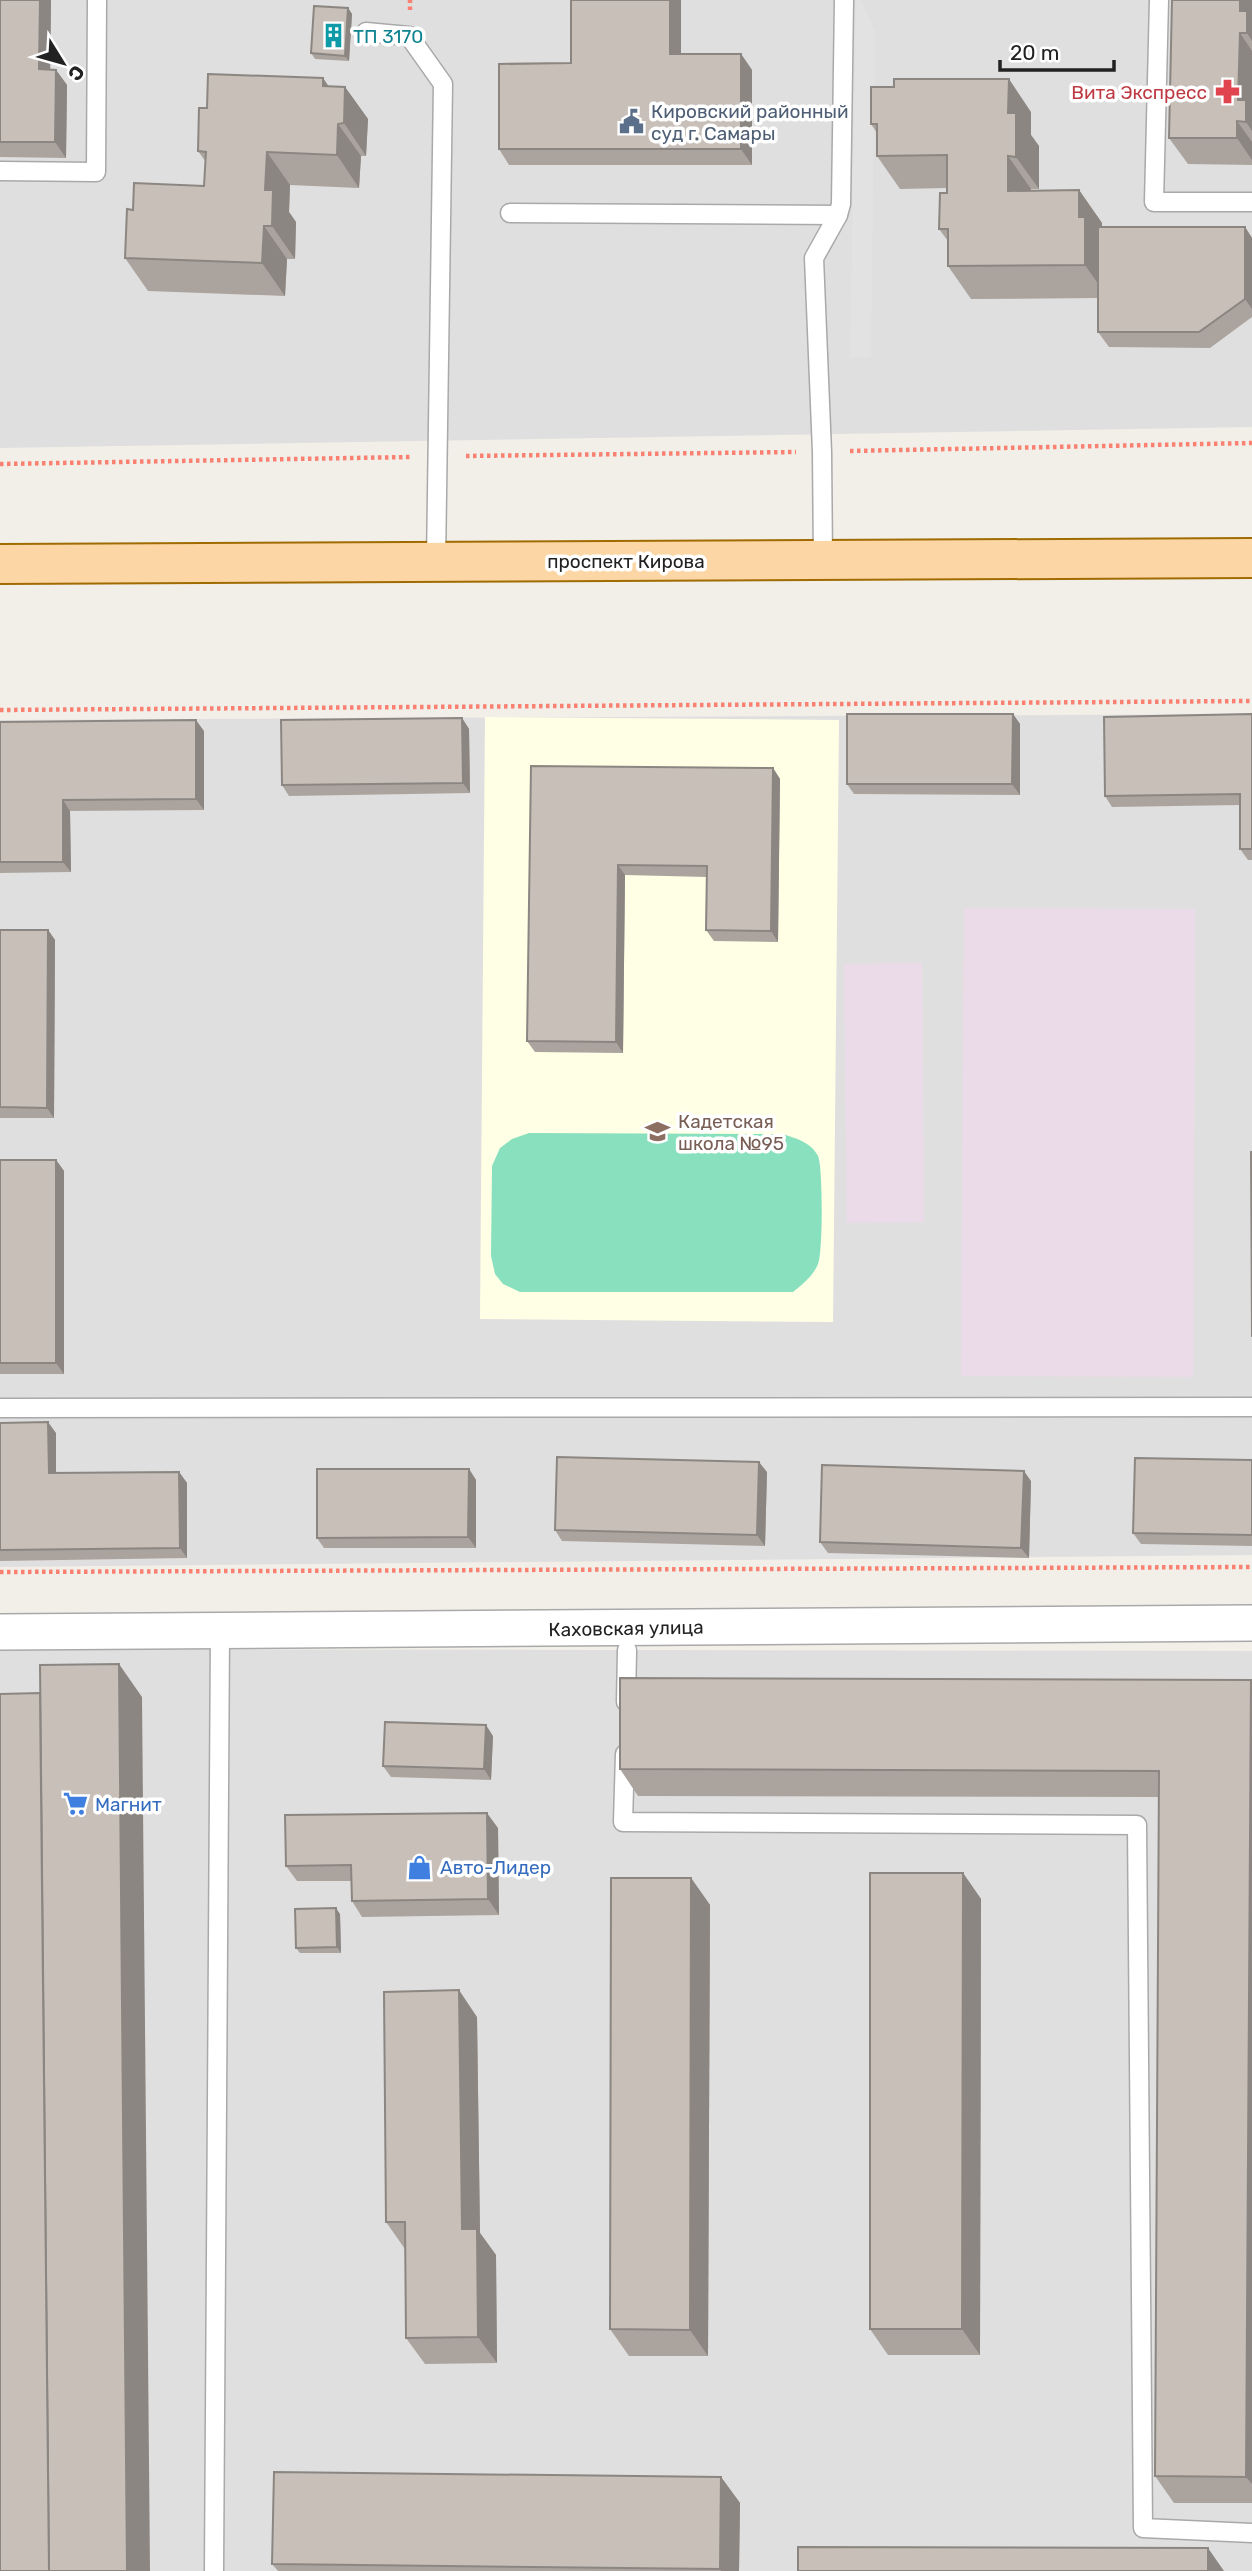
<svg xmlns="http://www.w3.org/2000/svg" width="1252" height="2571" viewBox="0 0 1252 2571" font-family="Rubik,sans-serif">
<style>
.residential{fill:#e0dfdf}
.industrial{fill:#ebdbe8}
.education{fill:#ffffe5}
.pitch{fill:#88e0be}
.parking{fill:#e2e2e2}
.lines{fill:none;stroke-linecap:round;stroke-linejoin:round}
.service-casing{stroke:#a9a9a9;stroke-width:21}
.minor-casing{stroke:#a9a9a9;stroke-width:38}
.primary-casing{stroke:#a06b00;stroke-width:42}
.path{stroke:#fa8072;stroke-width:4.5;stroke-dasharray:3.5 3.5;stroke-linecap:butt}
.service{stroke:#fff;stroke-width:18}
.minor{stroke:#fff;stroke-width:35}
.primary{stroke:#fcd6a4;stroke-width:38}
.wall{fill:#aba49e}
.shaded-wall{fill:#8b8681}
.building{fill:#c7bfb8;stroke:#8b8681;stroke-width:2}
.labels{text-anchor:middle;stroke-width:7;stroke-linejoin:round;paint-order:stroke}
.culture-label{font-size:19px;fill:#0d838f;stroke:#fff;text-anchor:start}
.health-label{font-size:19px;fill:#be3a42;stroke:#fff;text-anchor:end}
.service-label{font-size:19px;fill:#4e5e75;stroke:#fff;text-anchor:start}
.street-label{font-size:19px;fill:#222;stroke:#fff}
.education-label{font-size:19px;fill:#785e54;stroke:#fff;text-anchor:start}
.shop-label{font-size:19px;fill:#366cbe;stroke:#fff;text-anchor:start}
</style>
<rect width="100%" height="100%" fill="#f2efe9"/>
<!-- residential -->
<g class="residential">
<path d="M0 0H1252V427L0 448Z"/>
<path d="M1252 714V1555L0 1567V720Z"/>
<path d="M0 1649 1252 1651V2571H0Z"/>
</g>
<!-- industrial -->
<g class="industrial">
<path d="M964 908 1195 909 1193 1377 961 1376Z"/>
<path d="M922 963 924 1222 847 1223 844 964Z"/>
</g>
<!-- education -->
<path class="education" d="M485 717 839 720 833 1322 480 1319Z"/>
<!-- pitch -->
<path class="pitch" d="M529 1133 782 1134C795 1138 811 1142 818 1156 823 1167 823 1253 818 1264 813 1276 803 1284 793 1292H520L503 1284 495 1274 491 1256 492 1166 500 1148 512 1139Z"/>
<!-- parking -->
<path class="parking" d="M856 0H861L875 31 871 357 850 358Z"/>
<g class="lines">
<defs>
<g id="service">
<path d="M1159 0 1154 202H1252"/>
<path d="M366 32 409 36 443 84 436 562"/>
<path d="M0 171 96 172 97 0"/>
<path d="M510 213 838 215"/>
<path d="M823 560 822 452 814 258 838 215 841 204 844 0"/>
<path d="M0 1408 1252 1407"/>
<path d="M626 1702 627 1650"/>
<path d="M625 1754 623 1822 1137 1825 1143 2528 1252 2533"/>
<path d="M214 2571 220 1632"/>
</g>
<path id="minor" d="M0 1632 1252 1623"/>
<path id="primary" d="M0 564 1252 558"/>
</defs>
<!-- service casing -->
<use href="#service" class="service-casing"/>
<!-- minor casing -->
<use href="#minor" class="minor-casing"/>
<!-- primary casing -->
<use href="#primary" class="primary-casing"/>
<!-- path -->
<g class="path">
<path d="M410 10V0"/>
<path d="M850 451 1252 443"/>
<path d="M466 456 796 452"/>
<path d="M0 464 411 457"/>
<path d="M0 710 1252 701"/>
<path d="M0 1572 1252 1567"/>
</g>
<!-- service -->
<use href="#service" class="service"/>
<!-- minor -->
<use href="#minor" class="minor"/>
<!-- primary -->
<use href="#primary" class="primary"/>
</g>
<!-- wall -->
<g class="wall">
<path d="M0 0H51L50 69 56 70 67 85 66 158 0 157Z"/>
<path d="M571 0H681V54H741L752 70V165H509L499 149 571 63Z"/>
<path d="M1252 0V165L1188 164 1169 138Z"/>
<path d="M348 8 352 14 349 61 315 59 311 53Z"/>
<path d="M323 78 328 86 345 87 368 119 366 156H361L359 188 290 185 289 212 296 222 295 259H287L285 296 148 291 125 258 133 210 204 186 206 162 198 151 207 108Z"/>
<path d="M1031 112V135L1039 146V189H1031V191L1079 190 1102 223V227H1245L1252 238V317L1210 348 1109 347 1098 332V298L971 299 948 266V241L939 229 947 188 900 189 877 156V133L871 124Z"/>
<path d="M1013 714 1020 724V795L854 794 847 784Z"/>
<path d="M1252 714V860H1248L1240 849V805L1112 807 1105 796Z"/>
<path d="M462 718 469 729 470 793 289 796 282 785Z"/>
<path d="M0 722 204 731V810L70 811 71 872 0 873Z"/>
<path d="M531 766 773 768 780 779 778 942 714 941 706 930 707 877 625 875 623 1053 535 1052 527 1041Z"/>
<path d="M0 930H48L55 940 54 1118H0Z"/>
<path d="M0 1160H56L64 1171V1374H0Z"/>
<path d="M0 1423 56 1433V1473L179 1472 187 1483V1558L0 1561Z"/>
<path d="M1252 1460V1546L1141 1544 1133 1533Z"/>
<path d="M469 1469 476 1480V1548H324L317 1538Z"/>
<path d="M767 1472 765 1546 562 1541 555 1530Z"/>
<path d="M1031 1481 1029 1558 828 1553 820 1542Z"/>
<path d="M1251 1680 1252 2503H1174L1155 2476 1159 1797 638 1796 620 1769Z"/>
<path d="M493 1736 491 1780 391 1777 383 1766Z"/>
<path d="M498 1828 499 1915 362 1917 352 1901 351 1881H297L286 1866Z"/>
<path d="M963 1873 981 1899 980 2355H888L870 2329Z"/>
<path d="M691 1878 710 1905 708 2356H629L610 2329Z"/>
<path d="M340 1914 341 1953H300L296 1948Z"/>
<path d="M477 2017 480 2233 496 2255 497 2363 425 2364 406 2338 405 2249 386 2222Z"/>
<path d="M721 2477 740 2503 739 2571H278L272 2564Z"/>
</g>
<!-- shaded-wall -->
<g class="shaded-wall">
<path d="M40 0H51L50 85 39 69Z"/>
<path d="M670 0H681V70L670 54Z"/>
<path d="M1240 0H1252V41L1247 33 1240 11Z"/>
<path d="M348 8 352 14 349 61 345 56Z"/>
<path d="M1240 33 1252 51V131L1246 122 1238 100Z"/>
<path d="M741 54 752 70V165L741 149Z"/>
<path d="M56 70 67 85 66 158 55 142Z"/>
<path d="M323 78 344 109 345 87 368 119 366 156 344 123 323 86Z"/>
<path d="M1009 79 1031 112V135L1039 146V189L1016 157 1008 113Z"/>
<path d="M1237 121 1252 142V160L1237 138Z"/>
<path d="M338 124 361 156 359 188 337 155Z"/>
<path d="M267 152 290 185 289 212 296 222 295 259 272 226 265 190Z"/>
<path d="M1008 156 1031 189V223L1008 191Z"/>
<path d="M1079 190 1102 223V241L1108 298 1085 265 1079 217Z"/>
<path d="M264 226 287 259 285 296 262 263Z"/>
<path d="M1245 227 1252 238V309L1245 299Z"/>
<path d="M1013 714 1020 724V795L1012 784Z"/>
<path d="M462 718 469 729 470 793 463 783Z"/>
<path d="M196 720 204 731V810L196 799Z"/>
<path d="M773 768 780 779 778 942 771 931Z"/>
<path d="M63 800 70 811 71 872 63 862Z"/>
<path d="M618 865 625 875 623 1053 616 1042Z"/>
<path d="M48 930 55 940 54 1118 47 1108Z"/>
<path d="M56 1160 64 1171V1374L56 1363Z"/>
<path d="M48 1422 56 1433V1484L49 1473Z"/>
<path d="M759 1462 767 1472 765 1546 757 1535Z"/>
<path d="M469 1469 476 1480V1548L468 1537Z"/>
<path d="M1024 1471 1031 1481 1029 1558 1021 1548Z"/>
<path d="M179 1472 187 1483V1558L180 1548Z"/>
<path d="M119 1664 142 1697 150 2571H127Z"/>
<path d="M1251 1680 1252 1681V2484L1246 2477Z"/>
<path d="M486 1725 493 1736 491 1780 484 1769Z"/>
<path d="M487 1813 498 1828 499 1915 488 1899Z"/>
<path d="M963 1873 981 1899 980 2355 962 2329Z"/>
<path d="M691 1878 710 1905 708 2356 690 2330Z"/>
<path d="M336 1908 340 1914 341 1953 337 1947Z"/>
<path d="M459 1990 477 2017 480 2233 496 2255 497 2363 478 2337 462 2229Z"/>
<path d="M721 2477 740 2503 739 2571H721L720 2569Z"/>
<path d="M1208 2548 1224 2571H1208Z"/>
</g>
<!-- building -->
<g class="building">
<path d="M0 0H40L39 69 56 70 55 142H0Z"/>
<path d="M571 0H670V54H741V149H499V64L571 63Z"/>
<path d="M1172 0H1240V11H1247V33H1240L1238 100H1246V122L1237 121V138H1169Z"/>
<path d="M314 6 348 8 345 56 311 53Z"/>
<path d="M208 74 323 78V86L345 87 344 123 338 124 337 155 267 152 265 190H273L272 226H264L262 263 125 258 127 209 133 210 134 183 204 186 206 152 198 151 199 108H207Z"/>
<path d="M894 79H1009L1008 113H1016V157L1008 156V191L1079 190V217H1085V265L948 266V229H939L940 193H947V155L877 156V124H871V87H894Z"/>
<path d="M1098 227H1245V299L1199 332H1098Z"/>
<path d="M847 714H1013L1012 784H847Z"/>
<path d="M1252 714V849H1240V794L1105 796 1104 717Z"/>
<path d="M462 718 463 783 282 785 281 720Z"/>
<path d="M196 720V799L63 800V862H0V722Z"/>
<path d="M531 766 773 768 771 931 706 930 707 866 618 865 616 1042 527 1041Z"/>
<path d="M0 930H48L47 1108 0 1107Z"/>
<path d="M1251 1152H1252V1337Z"/>
<rect x="0" y="1160" width="56" height="203"/>
<path d="M48 1422 49 1473 179 1472 180 1548 0 1550V1423Z"/>
<path d="M557 1457 759 1462 757 1535 555 1530Z"/>
<path d="M1135 1458 1252 1460V1535L1133 1533Z"/>
<path d="M822 1465 1024 1471 1021 1548 820 1542Z"/>
<path d="M317 1469H469L468 1537 317 1538Z"/>
<path d="M119 1664 127 2571H49L40 1665Z"/>
<path d="M620 1678 1251 1680 1246 2477 1155 2476 1159 1771 620 1769Z"/>
<path d="M40 1693 49 2571H0V1694Z"/>
<path d="M385 1722 486 1725 484 1769 383 1766Z"/>
<path d="M487 1813 488 1899 352 1901 351 1865 286 1866 285 1815Z"/>
<path d="M870 1873H963L962 2329H870Z"/>
<path d="M611 1878H691L690 2330 610 2329Z"/>
<path d="M336 1908 337 1947 296 1948 295 1909Z"/>
<path d="M459 1990 462 2229H477L478 2337 406 2338 405 2222H386L384 1992Z"/>
<path d="M274 2472 721 2477 720 2569 272 2564Z"/>
<path d="M798 2547 1208 2548V2571H798Z"/>
</g>
<!-- icons -->
<defs>
<symbol id="building-bare" viewBox="-9 -9 18 18"><path d="M-4-6H4V6H1V3H-1V6H-4ZM-2.5-4.3h1.7v1.8h-1.7ZM.8-4.3h1.7v1.8H.8ZM-2.5-1h1.7V.8h-1.7ZM.8-1h1.7V.8H.8Z" fill="#0f9aa8" stroke="#fff" stroke-width="2.5" paint-order="stroke"/></symbol>
<symbol id="pharmacy-bare" viewBox="-9 -9 18 18"><path d="M-2-6h4v4h4v4h-4v4h-4v-4h-4v-4h4Z" fill="#e0444e" stroke="#fff" stroke-width="2.5" paint-order="stroke"/></symbol>
<symbol id="civic-bare" viewBox="-9 -9 18 18"><path d="M-.6-6.5H3V-4.5H.6V-3L4-1V1h2V6H-6V1h2V-1L-.6-3ZM-1.2 2.5V6h2.4V2.5Z" fill="#5c6f8a" stroke="#fff" stroke-width="2.5" paint-order="stroke"/></symbol>
<symbol id="school-bare" viewBox="-9 -9 18 18"><path d="M0-5L7-2L0 1L-7-2ZM-4 1L0 2.5L4 1V4Q0 6-4 4Z" fill="#8d6e63" stroke="#fff" stroke-width="2.5" paint-order="stroke"/></symbol>
<symbol id="supermarket-bare" viewBox="-9 -9 18 18"><path d="M-6-5.5h2.5l.6 2H6L4.5 2H-2.5L-4.4-4H-6ZM-1.5 3.2a1.3 1.3 0 1 0 .1 0ZM3 3.2a1.3 1.3 0 1 0 .1 0Z" fill="#3f7fe0" stroke="#fff" stroke-width="2.5" paint-order="stroke"/></symbol>
<symbol id="shop-bare" viewBox="-9 -9 18 18"><path d="M-5-2.5h2.3a2.7 3.5 0 0 1 5.4 0H5L5.5 6h-11ZM-1.5-2.5h3a1.5 2.3 0 0 0-3 0Z" fill="#3f7fe0" stroke="#fff" stroke-width="2.5" paint-order="stroke"/></symbol>
</defs>
<g fill-rule="evenodd">
<use href="#building-bare" x="316" y="18" width="35" height="35"/>
<use href="#pharmacy-bare" x="1210" y="74" width="35" height="35"/>
<use href="#civic-bare" x="614" y="104" width="35" height="35"/>
<use href="#school-bare" x="640" y="1114" width="35" height="35"/>
<use href="#supermarket-bare" x="58" y="1786" width="35" height="35"/>
<use href="#shop-bare" x="402" y="1850" width="35" height="35"/>
</g>
<g class="labels">
<!-- culture labels -->
<g class="culture-label">
<text x="353" y="43">ТП 3170</text>
</g>
<!-- health labels -->
<g class="health-label">
<text x="1207" y="99">Вита Экспресс</text>
</g>
<!-- service labels -->
<g class="service-label">
<text x="651" y="118">Кировский районный<tspan x="651" dy="22">суд г. Самары</tspan></text>
</g>
<!-- street labels -->
<g class="street-label">
<text x="626" y="568">проспект Кирова</text>
<text transform="translate(626 1628) rotate(-1)" y="7">Каховская улица</text>
</g>
<!-- education labels -->
<g class="education-label">
<text x="678" y="1128">Кадетская<tspan x="678" dy="22">школа №95</tspan></text>
</g>
<!-- shop labels -->
<g class="shop-label">
<text x="95" y="1811">Магнит</text>
<text x="440" y="1874">Авто-Лидер</text>
</g>
</g>
<!-- north arrow -->
<g transform="translate(63 63) rotate(127)" stroke="#ffffff" stroke-width="5" paint-order="stroke">
<path d="M0-5L12 26L0 18L-12 26Z" fill="#222222"/>
<text y="-10" font-size="19" font-weight="bold" text-anchor="middle" fill="#222222">С</text>
</g>
<!-- scale -->
<path d="M1000 60v10h114v-10" fill="none" stroke="#222222" stroke-width="3.5"/>
<text x="1010" y="60" font-size="21" fill="#222222" stroke="#ffffff" stroke-width="5" paint-order="stroke">20 m</text>
</svg>
